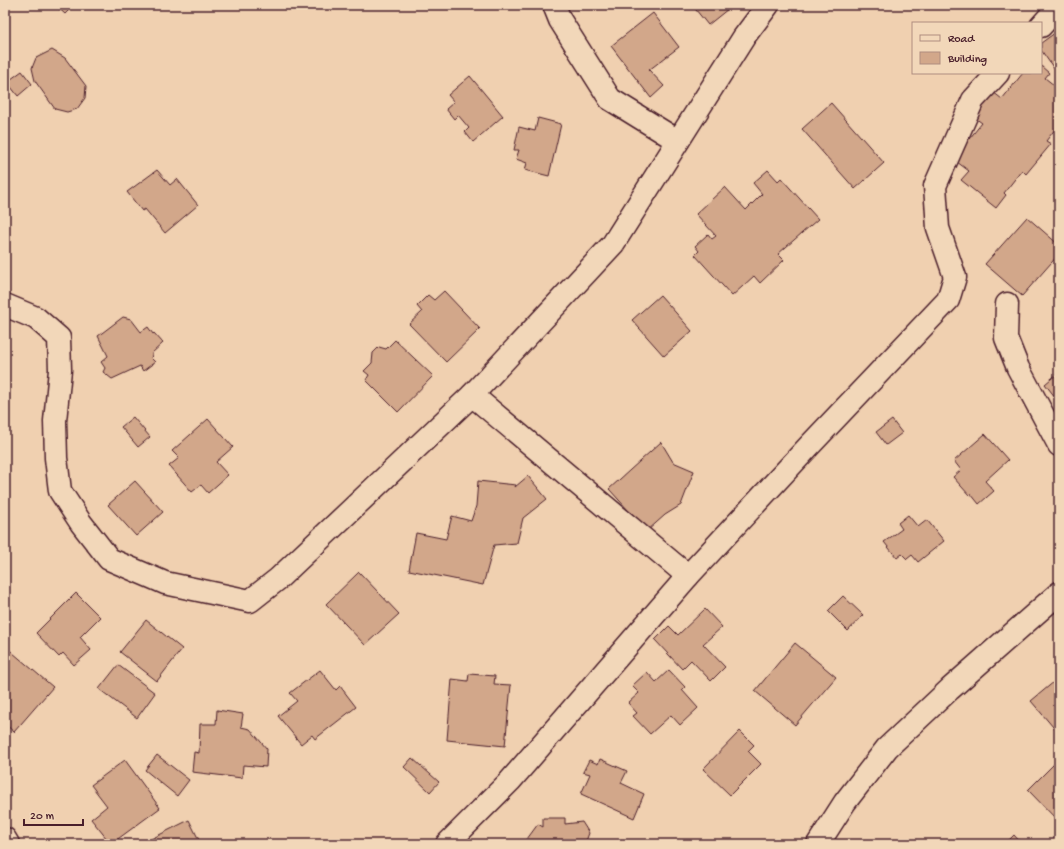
<svg xmlns="http://www.w3.org/2000/svg" width="1064" height="849" viewBox="0 0 1064 849" font-family="'Gochi Hand',sans-serif">
<style>
.building{fill:#d2a78a;stroke:#4a1f2b}
.lines{fill:none;stroke-linecap:round;stroke-linejoin:round}
.street-casing{stroke:#4a1f2b;stroke-width:25}
.secondary-casing{stroke:#4a1f2b;stroke-width:25}
.street{stroke:#f2d7b9;stroke-width:22}
.secondary{stroke:#f2d7b9;stroke-width:22}
</style>
<rect width="100%" height="100%" fill="#f0d0b0"/>
<filter id="ink" filterUnits="userSpaceOnUse"><feTurbulence type="fractalNoise" baseFrequency=".025" numOctaves="2"/><feDisplacementMap in="SourceGraphic" scale="8" xChannelSelector="R" yChannelSelector="G"/><feConvolveMatrix kernelMatrix="1 2 1 2 8 2 1 2 1" color-interpolation-filters="sRGB"/></filter>
<g filter="url(#ink)">
<!-- building -->
<g class="building">
<path d="M55 5H74L65 14Z"/>
<path d="M692 5H733L708 25Z"/>
<path d="M653 13 679 47 649 70 664 86 651 98 611 46Z"/>
<path d="M1059 30V72L1057 73 1041 50V43Z"/>
<path d="M52 50 65 58 86 86 85 98 77 109 67 112 55 109 35 81 32 68 36 58Z"/>
<path d="M1041 66 1049 73 1045 78 1059 89V124L1046 141 1051 144 1026 174 1022 170 1004 193 1006 195 996 208 961 180 969 171 953 159 982 123 968 113 988 88 1002 99 1023 73H1041Z"/>
<path d="M22 71 32 84 18 96 7 82Z"/>
<path d="M470 76 503 116 473 142 465 132 469 128 458 115 454 119 446 109 454 102 448 95Z"/>
<path d="M831 103 884 163 855 189 802 129Z"/>
<path d="M538 118 561 124 549 176 525 170 527 163 516 159 519 150H514L519 127 535 131Z"/>
<path d="M157 170 170 185 177 179 198 205 165 233 145 209 142 211 127 192Z"/>
<path d="M768 170 778 181 781 178 818 219 778 254 784 260 760 283 754 276 732 296 695 255 699 251 695 246 708 234 712 239 716 236 696 214 725 187 746 210 762 194 753 183Z"/>
<path d="M1027 217 1059 245V254L1022 296 985 264Z"/>
<path d="M444 291 480 329 446 362 409 324 422 312 417 306 428 295 434 300Z"/>
<path d="M660 295 692 331 664 356 632 320Z"/>
<path d="M123 317 131 319 141 332 148 327 153 334 154 333 163 343 152 353V355L151 358 155 362 143 371 140 366 112 379 103 372 105 368 101 362 108 356 98 336Z"/>
<path d="M395 340 433 376 398 412 366 380 369 375 364 371 372 363 373 353 379 347 386 349Z"/>
<path d="M1058 373 1059 375V402L1045 384Z"/>
<path d="M133 417 150 437 138 447 121 427Z"/>
<path d="M208 419 233 447 216 462 228 475 208 493 201 485 192 492 169 466 179 458 172 451Z"/>
<path d="M892 420 902 433 886 445 876 432Z"/>
<path d="M985 434 1008 460 985 481 994 491 979 504 971 494 969 495 953 477 961 470 954 461Z"/>
<path d="M661 442 673 462 694 471 681 505 665 515 647 531 609 489Z"/>
<path d="M528 476 547 499 523 518 517 543 494 545 483 585 409 570 416 533 446 539 452 516 471 521 476 506 478 481 516 485 515 487Z"/>
<path d="M135 481 163 512 136 536 108 505Z"/>
<path d="M908 515 918 527 927 520 944 541 918 562 912 555 907 559 902 554 897 558 884 542 902 529 898 523Z"/>
<path d="M359 572 399 614 365 645 326 604Z"/>
<path d="M76 593 100 617 80 637 91 650 74 665 63 653 59 657 36 633Z"/>
<path d="M843 596 863 615 848 631 828 611Z"/>
<path d="M705 609 722 627 703 644 725 667 711 681 691 660 682 669 655 640 669 626 678 635Z"/>
<path d="M146 620 182 649 157 681 120 652Z"/>
<path d="M795 643 836 677 795 725 755 691Z"/>
<path d="M6 647 53 687 14 732 5 724V648Z"/>
<path d="M118 665 155 693 137 718 99 689Z"/>
<path d="M320 670 336 690 340 686 356 707 315 739 312 735 301 744 278 716 297 701 290 693Z"/>
<path d="M669 670 685 687 682 690 698 708 680 725 671 715 650 734 633 716 637 713 628 703 639 693 632 686 647 672 656 682Z"/>
<path d="M469 674 495 676 494 684 511 685 505 746 447 740 452 679 468 681Z"/>
<path d="M1055 681 1059 686V734L1031 701Z"/>
<path d="M217 710 243 714 241 727 250 729 267 749 266 767 243 765 242 778 192 772 194 752 199 753 200 724H216Z"/>
<path d="M740 731 754 745 748 751 761 764 730 795 703 769Z"/>
<path d="M157 755 189 780 177 796 145 770Z"/>
<path d="M412 758 439 782 430 792 404 767Z"/>
<path d="M600 759 627 771 621 783 644 794 634 818 581 794 590 774 583 772 589 760 598 764Z"/>
<path d="M1059 759V822L1028 790Z"/>
<path d="M125 760 160 808 111 844 91 819 107 806 91 785Z"/>
<path d="M543 818H565V824L582 822 589 833 585 844H534L527 839 538 824 543 827Z"/>
<path d="M189 820 201 844H153L151 839Z"/>
<path d="M1014 835 1022 844H1005Z"/>
</g>
<g class="lines">
<defs>
<g id="street">
<path d="M554 5 560 20 610 99 678 141"/>
<path d="M1041 26 1059 6"/>
<path d="M1007 304 1006 338 1018 368 1059 445"/>
<path d="M5 305 36 318 59 338 60 370 55 421 56 458 60 491 81 523 109 559 165 583 250 601 278 579 351 510 472 395 688 576 510 781 447 844"/>
<path d="M472 395 613 244 744 37 768 5"/>
<path d="M688 576 810 445 948 300 955 277 938 228 935 186 973 100 998 73"/>
<path d="M5 839 8 844"/>
</g>
<path id="secondary" d="M818 844 845 802 887 748 950 689 1059 593"/>
</defs>
<!-- street casing -->
<use href="#street" class="street-casing"/>
<!-- secondary casing -->
<use href="#secondary" class="secondary-casing"/>
<!-- street -->
<use href="#street" class="street"/>
<!-- secondary -->
<use href="#secondary" class="secondary"/>
</g>
</g>
<!-- margin -->
<rect width="1064" height="849" fill="none" stroke="#f2d7b9" stroke-width="20"/>
<rect x="10" y="10" width="1044" height="829" fill="none" stroke="#4a1f2b" stroke-width="1.5" filter="url(#ink)"/>
<!-- legend -->
<rect x="912" y="22" width="130" height="52" fill="#f2d7b9" stroke="#af8d80"/>
<rect x="920" y="35" width="20" height="6" fill="#f2d7b9" stroke="#af8d80"/>
<text x="948" y="42" font-size="12" fill="#4a1f2b">Road</text>
<rect x="920" y="52" width="20" height="12" fill="#d2a78a" stroke="#af8d80"/>
<text x="948" y="62" font-size="12" fill="#4a1f2b">Building</text>
<!-- scale -->
<path d="M24 819v6h59v-6" fill="none" stroke="#4a1f2b" stroke-width="2"/>
<text x="30" y="819" font-size="12" fill="#4a1f2b" stroke="#f2d7b9" stroke-width="3" paint-order="stroke">20 m</text>
</svg>
